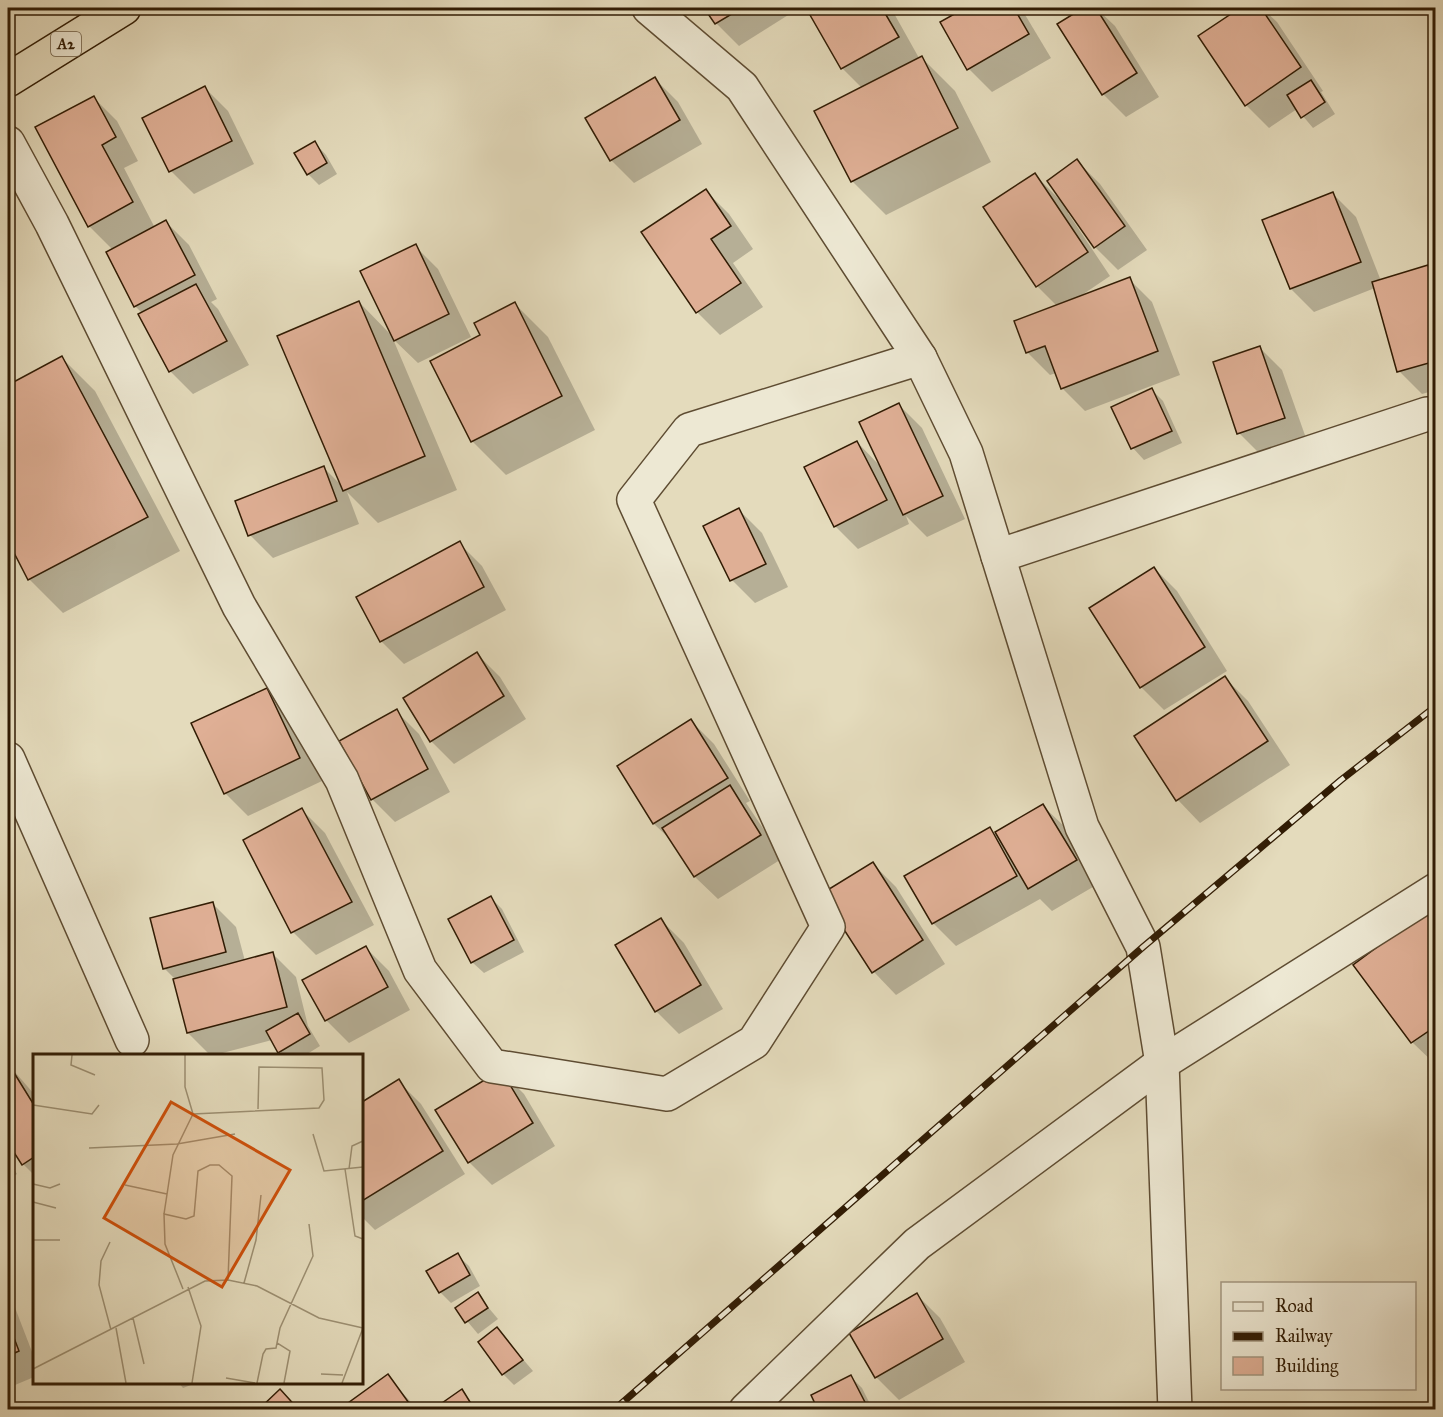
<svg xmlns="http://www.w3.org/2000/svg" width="1443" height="1417" viewBox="0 0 1443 1417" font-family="'IM FELL Great Primer',serif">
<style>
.shadow{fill:#0003}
.building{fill:#dfaf95;stroke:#311c04;stroke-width:1.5}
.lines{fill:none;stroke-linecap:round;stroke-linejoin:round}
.minor-casing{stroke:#5e4c32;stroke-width:36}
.highway-casing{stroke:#311c04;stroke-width:36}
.minor{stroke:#ede8d3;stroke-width:33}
.highway{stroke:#e4dbbc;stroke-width:33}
.rail-casing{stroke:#311c04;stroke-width:7}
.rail{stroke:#ede8d3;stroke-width:4.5;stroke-dasharray:14;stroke-linecap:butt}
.labels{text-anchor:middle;stroke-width:5;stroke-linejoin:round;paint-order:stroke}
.shield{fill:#ede8d3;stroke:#695942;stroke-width:1.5}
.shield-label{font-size:15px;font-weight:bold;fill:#311c04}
.inset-road{fill:none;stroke:#9c8f72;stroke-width:1.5}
.view{fill:#cd500b;fill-opacity:0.15;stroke:#cd500b;stroke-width:3}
.inset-edge{fill:none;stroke:#311c04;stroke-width:3}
</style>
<rect width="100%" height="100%" fill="#e4dbbc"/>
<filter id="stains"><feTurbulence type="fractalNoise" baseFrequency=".00333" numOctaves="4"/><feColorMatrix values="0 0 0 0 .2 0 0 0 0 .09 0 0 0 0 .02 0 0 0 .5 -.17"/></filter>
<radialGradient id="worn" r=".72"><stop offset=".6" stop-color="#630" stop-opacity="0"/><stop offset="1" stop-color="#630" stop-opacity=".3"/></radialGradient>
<!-- shadow -->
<g class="shadow">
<path d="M706 8H790L793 12 739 46 716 23Z"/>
<path d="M808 8H891L919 58 921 57 955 91 991 162 886 215 852 181 816 111 862 88 842 68Z"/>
<path d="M926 8H947L934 15Z"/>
<path d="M967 8H1021L1051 58 992 92 969 69 942 23Z"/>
<path d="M1085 8H1096L1115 26 1159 97 1126 117 1103 94 1059 24Z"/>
<path d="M1242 8H1262L1277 22 1323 91 1321 92 1335 114 1313 128 1297 109 1269 128 1246 105 1200 37Z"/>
<path d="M655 79 678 102 702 144 634 183 611 160Z"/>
<path d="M205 88 228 111 254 164 194 194 171 171 144 119Z"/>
<path d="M94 98 117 121 138 161 124 168 155 228 166 222 189 245 217 299 211 302 218 309 249 365 193 394 170 371 143 314 135 306 113 250 89 226Z"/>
<path d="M315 143 326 155 337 174 319 185 308 174Z"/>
<path d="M1077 161 1100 184 1147 250 1118 270 1095 247 1070 211 1068 213 1110 276 1079 297 1129 279 1152 302 1180 375 1085 411 1062 388 1056 373 1050 375 1027 352 1057 306 1037 286 1035 175 1060 200Z"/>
<path d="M706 191 729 214 753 249 733 263 763 307 720 335 697 312Z"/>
<path d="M1333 194 1356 217 1381 281 1428 267 1436 274V390L1422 394 1399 371 1375 288 1314 312 1291 289Z"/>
<path d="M415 246 438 269 471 337 418 363 393 339 457 490 378 523 347 492 359 524 273 558 250 535 324 468 344 488 359 302 393 337Z"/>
<path d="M515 304 548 337 595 430 506 475 472 441Z"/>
<path d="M1259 347 1282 370 1307 441 1262 456 1239 433Z"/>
<path d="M62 358 95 391 180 551 63 613 29 579 8 538V387Z"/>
<path d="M1152 390 1163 401 1182 443 1144 460 1133 448Z"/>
<path d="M899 405 922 428 965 519 927 537 906 516 909 524 858 549 835 526 857 442 881 467Z"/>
<path d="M739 510 762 533 788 587 755 603 732 580 705 527Z"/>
<path d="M459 543 482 566 506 610 404 664 381 641Z"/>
<path d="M1154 568 1177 591 1227 671 1164 710 1141 687Z"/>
<path d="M477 654 500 677 526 719 454 764 431 741Z"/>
<path d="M1225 678 1248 701 1290 765 1200 823 1178 800 1136 737Z"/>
<path d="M266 690 289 713 322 781 248 816 225 793Z"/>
<path d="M396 711 419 734 450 792 395 822 372 799 341 741Z"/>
<path d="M691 721 714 744 750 801 746 803 783 858 718 899 695 877 673 842 654 824 619 766Z"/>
<path d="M1043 806 1066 828 1098 884 1052 911 1040 899 956 946 933 923 906 876 990 829 995 834Z"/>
<path d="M302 810 325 833 374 925 316 955 293 932 245 840Z"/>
<path d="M873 864 896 887 945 964 896 995 874 972 824 895Z"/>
<path d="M491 898 502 909 524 952 484 973 472 962Z"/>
<path d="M213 904 236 927 245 961 273 954 296 977 308 1026 320 1046 304 1056H283L272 1040 211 1056 188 1033 174 978 164 968Z"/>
<path d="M1427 912 1436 921V1065L1412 1042 1355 966Z"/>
<path d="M661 920 684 943 723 1009 679 1034 656 1011Z"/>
<path d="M366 948 389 971 410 1010 349 1043 326 1020Z"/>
<path d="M8 1064 34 1094V1175L23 1164 8 1140Z"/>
<path d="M501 1071 524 1094 555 1146 492 1185 469 1162Z"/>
<path d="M398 1081 421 1104 465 1174 375 1230 362 1217V1103Z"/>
<path d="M8 1159 17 1174 8 1180Z"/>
<path d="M457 1255 469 1266 480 1286 451 1303 440 1292Z"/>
<path d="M477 1294 498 1319 478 1334 457 1309Z"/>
<path d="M917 1295 940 1318 965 1362 899 1400 876 1377Z"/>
<path d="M8 1299 14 1305 34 1357V1377L8 1388Z"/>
<path d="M497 1329 533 1371 514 1385 503 1374Z"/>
<path d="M387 1376 418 1410H354Z"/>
<path d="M851 1377 862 1388 873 1410H819Z"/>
<path d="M178 1382H199L183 1388Z"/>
<path d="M461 1391 477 1410H435Z"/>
</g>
<!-- building -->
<g class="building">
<path d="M704 8H742L715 24Z"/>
<path d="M806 8H882L899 37 841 69Z"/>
<path d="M965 8H1014L1029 34 967 70 940 22Z"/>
<path d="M1083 8H1096L1137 73 1102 95 1057 24Z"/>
<path d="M1240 8H1261L1301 67 1245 106 1198 36Z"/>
<path d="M922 56 958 128 851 182 814 111Z"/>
<path d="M655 77 680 120 610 161 585 118Z"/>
<path d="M1311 80 1325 102 1301 118 1287 95Z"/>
<path d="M205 86 232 141 169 172 142 118Z"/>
<path d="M94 96 116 137 102 145 133 202 88 227 35 127Z"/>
<path d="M315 141 327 163 307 175 294 153Z"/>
<path d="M1077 159 1125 226 1094 248 1047 181Z"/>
<path d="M1035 173 1088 252 1036 287 983 207Z"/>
<path d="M706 189 731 226 711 239 741 283 696 313 641 232Z"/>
<path d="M1333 192 1361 262 1290 289 1262 220Z"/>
<path d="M166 220 195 275 134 307 106 252Z"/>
<path d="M416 244 449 314 394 341 360 271Z"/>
<path d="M1428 265 1436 290V361L1397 372 1372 282Z"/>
<path d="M1130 277 1158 351 1061 389 1045 346 1026 353 1014 321Z"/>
<path d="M196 284 227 341 169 372 138 314Z"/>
<path d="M359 301 425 456 343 491 277 336Z"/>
<path d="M515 302 562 396 471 442 430 361 480 335 474 323Z"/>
<path d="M1260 346 1285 418 1237 434 1213 362Z"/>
<path d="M62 356 148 517 28 580 8 541V385Z"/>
<path d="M1152 388 1172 431 1131 449 1111 407Z"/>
<path d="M899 403 943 496 903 515 859 422Z"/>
<path d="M857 441 887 500 834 527 804 467Z"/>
<path d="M324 466 337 501 248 536 235 501Z"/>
<path d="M739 508 766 564 730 581 703 526Z"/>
<path d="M460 541 484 587 380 642 356 597Z"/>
<path d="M1154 567 1205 647 1140 688 1089 608Z"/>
<path d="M477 652 504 696 430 742 403 698Z"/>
<path d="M1225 676 1268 741 1176 801 1134 736Z"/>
<path d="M267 688 300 758 224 794 191 723Z"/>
<path d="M397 709 428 769 371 800 339 741Z"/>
<path d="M691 719 728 778 653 824 617 766Z"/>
<path d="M730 785 761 835 694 877 662 828Z"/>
<path d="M1043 804 1077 860 1028 889 995 832Z"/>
<path d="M302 808 352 902 291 933 243 840Z"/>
<path d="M990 827 1017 876 932 924 904 876Z"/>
<path d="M873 862 923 940 872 973 821 894Z"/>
<path d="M491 896 514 940 471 963 448 919Z"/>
<path d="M213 902 226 952 163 969 150 918Z"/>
<path d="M1427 910 1436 922V1026L1411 1043 1353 965Z"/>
<path d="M661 918 701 985 655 1012 615 945Z"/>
<path d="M366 946 388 987 325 1021 302 980Z"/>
<path d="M273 952 287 1007 187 1033 173 979Z"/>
<path d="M298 1013 310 1034 278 1053 266 1031Z"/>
<path d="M8 1063 34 1105V1157L22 1165 8 1143Z"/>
<path d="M501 1070 533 1123 468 1163 435 1110Z"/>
<path d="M399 1079 443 1151 362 1201V1102Z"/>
<path d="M458 1253 470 1275 439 1293 426 1271Z"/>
<path d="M478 1292 488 1308 465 1323 455 1308Z"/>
<path d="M917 1293 943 1339 875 1378 849 1333Z"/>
<path d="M8 1322 19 1351 8 1356Z"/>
<path d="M497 1327 523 1360 502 1375 478 1342Z"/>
<path d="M388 1374 414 1410H352L348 1403Z"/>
<path d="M851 1375 869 1410H818L811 1395Z"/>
<path d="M280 1389 299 1410H258Z"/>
<path d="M462 1389 475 1410H432Z"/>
</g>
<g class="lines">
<defs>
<g id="minor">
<path d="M8 143 52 224 239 606 342 780 420 970 492 1066 667 1094 754 1042 828 927 634 500 689 430 920 358 742 87 649 8"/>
<path d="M920 358 966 453 1082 827 1143 947 1162 1063 1175 1410"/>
<path d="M998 556 1427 414"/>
<path d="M8 759 132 1040"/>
<path d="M746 1410 917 1244 1162 1063 1436 890"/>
</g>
<path id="highway" d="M8 80 124 8"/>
</defs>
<!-- minor casing -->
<use href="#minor" class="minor-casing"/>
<!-- highway casing -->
<use href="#highway" class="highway-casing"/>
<!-- minor -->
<use href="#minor" class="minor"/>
<!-- highway -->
<use href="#highway" class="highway"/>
<defs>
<path id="rail" d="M614 1410 1143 947 1341 780 1436 706"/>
</defs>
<!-- rail casing -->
<use href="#rail" class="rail-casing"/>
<!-- rail -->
<use href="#rail" class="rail"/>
</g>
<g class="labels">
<!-- shield labels -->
<rect class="shield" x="51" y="32" width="30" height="24" rx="4.5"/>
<g class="shield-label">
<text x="66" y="49">A2</text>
</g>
</g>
<!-- overview -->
<g transform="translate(33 1054)">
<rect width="330" height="330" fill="#e4dbbc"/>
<path class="inset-road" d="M39 1 38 11 62 21M0 51 59 60 66 51M160 60 286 54 291 46 289 14 226 13 225 55M280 80 291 117 330 113M56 94 144 90 202 80M312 115 322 182 330 185M316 115 319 92 330 87M0 130 17 134 27 130M92 131 134 140M0 148 23 154M131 160 140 101 160 60 152 33V1M0 186H27M77 188 68 207 66 231 78 276M211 229 223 186 228 141M155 233 168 272 159 329M150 235 132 190 131 160 153 165 161 162 165 117 177 111H186L199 122 195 226M100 264 111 310M83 274 93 329M0 315 172 227 195 226 224 232 286 264 330 274M288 320 310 321M193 324 222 329M224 329 230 300 233 295 243 294 244 289M251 329 257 297 244 289 247 274 280 202 276 170M309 329 330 274"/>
<path class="view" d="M138 48 257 116 189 233 71 164Z"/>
<rect width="330" height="330" class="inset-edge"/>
</g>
<!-- margin -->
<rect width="1443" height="1417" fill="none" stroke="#e4dbbc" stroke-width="30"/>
<rect x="9" y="9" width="1425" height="1399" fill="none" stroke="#311c04" stroke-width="3"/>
<rect x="15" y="15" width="1413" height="1387" fill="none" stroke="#311c04" stroke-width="1.5"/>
<!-- legend -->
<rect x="1221" y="1282" width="195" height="108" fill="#ede8d3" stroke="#a29680" stroke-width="1.5"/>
<rect x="1233" y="1302" width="30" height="9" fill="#ede8d3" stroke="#a29680" stroke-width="1.5"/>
<text x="1275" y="1312" font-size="18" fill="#311c04">Road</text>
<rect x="1233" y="1332" width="30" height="9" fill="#311c04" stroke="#a29680" stroke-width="1.5"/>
<text x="1275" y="1342" font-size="18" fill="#311c04">Railway</text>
<rect x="1233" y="1357" width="30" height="18" fill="#dfaf95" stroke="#a29680" stroke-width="1.5"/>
<text x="1275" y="1372" font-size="18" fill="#311c04">Building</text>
<rect width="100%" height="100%" filter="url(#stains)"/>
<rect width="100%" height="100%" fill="url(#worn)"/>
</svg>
